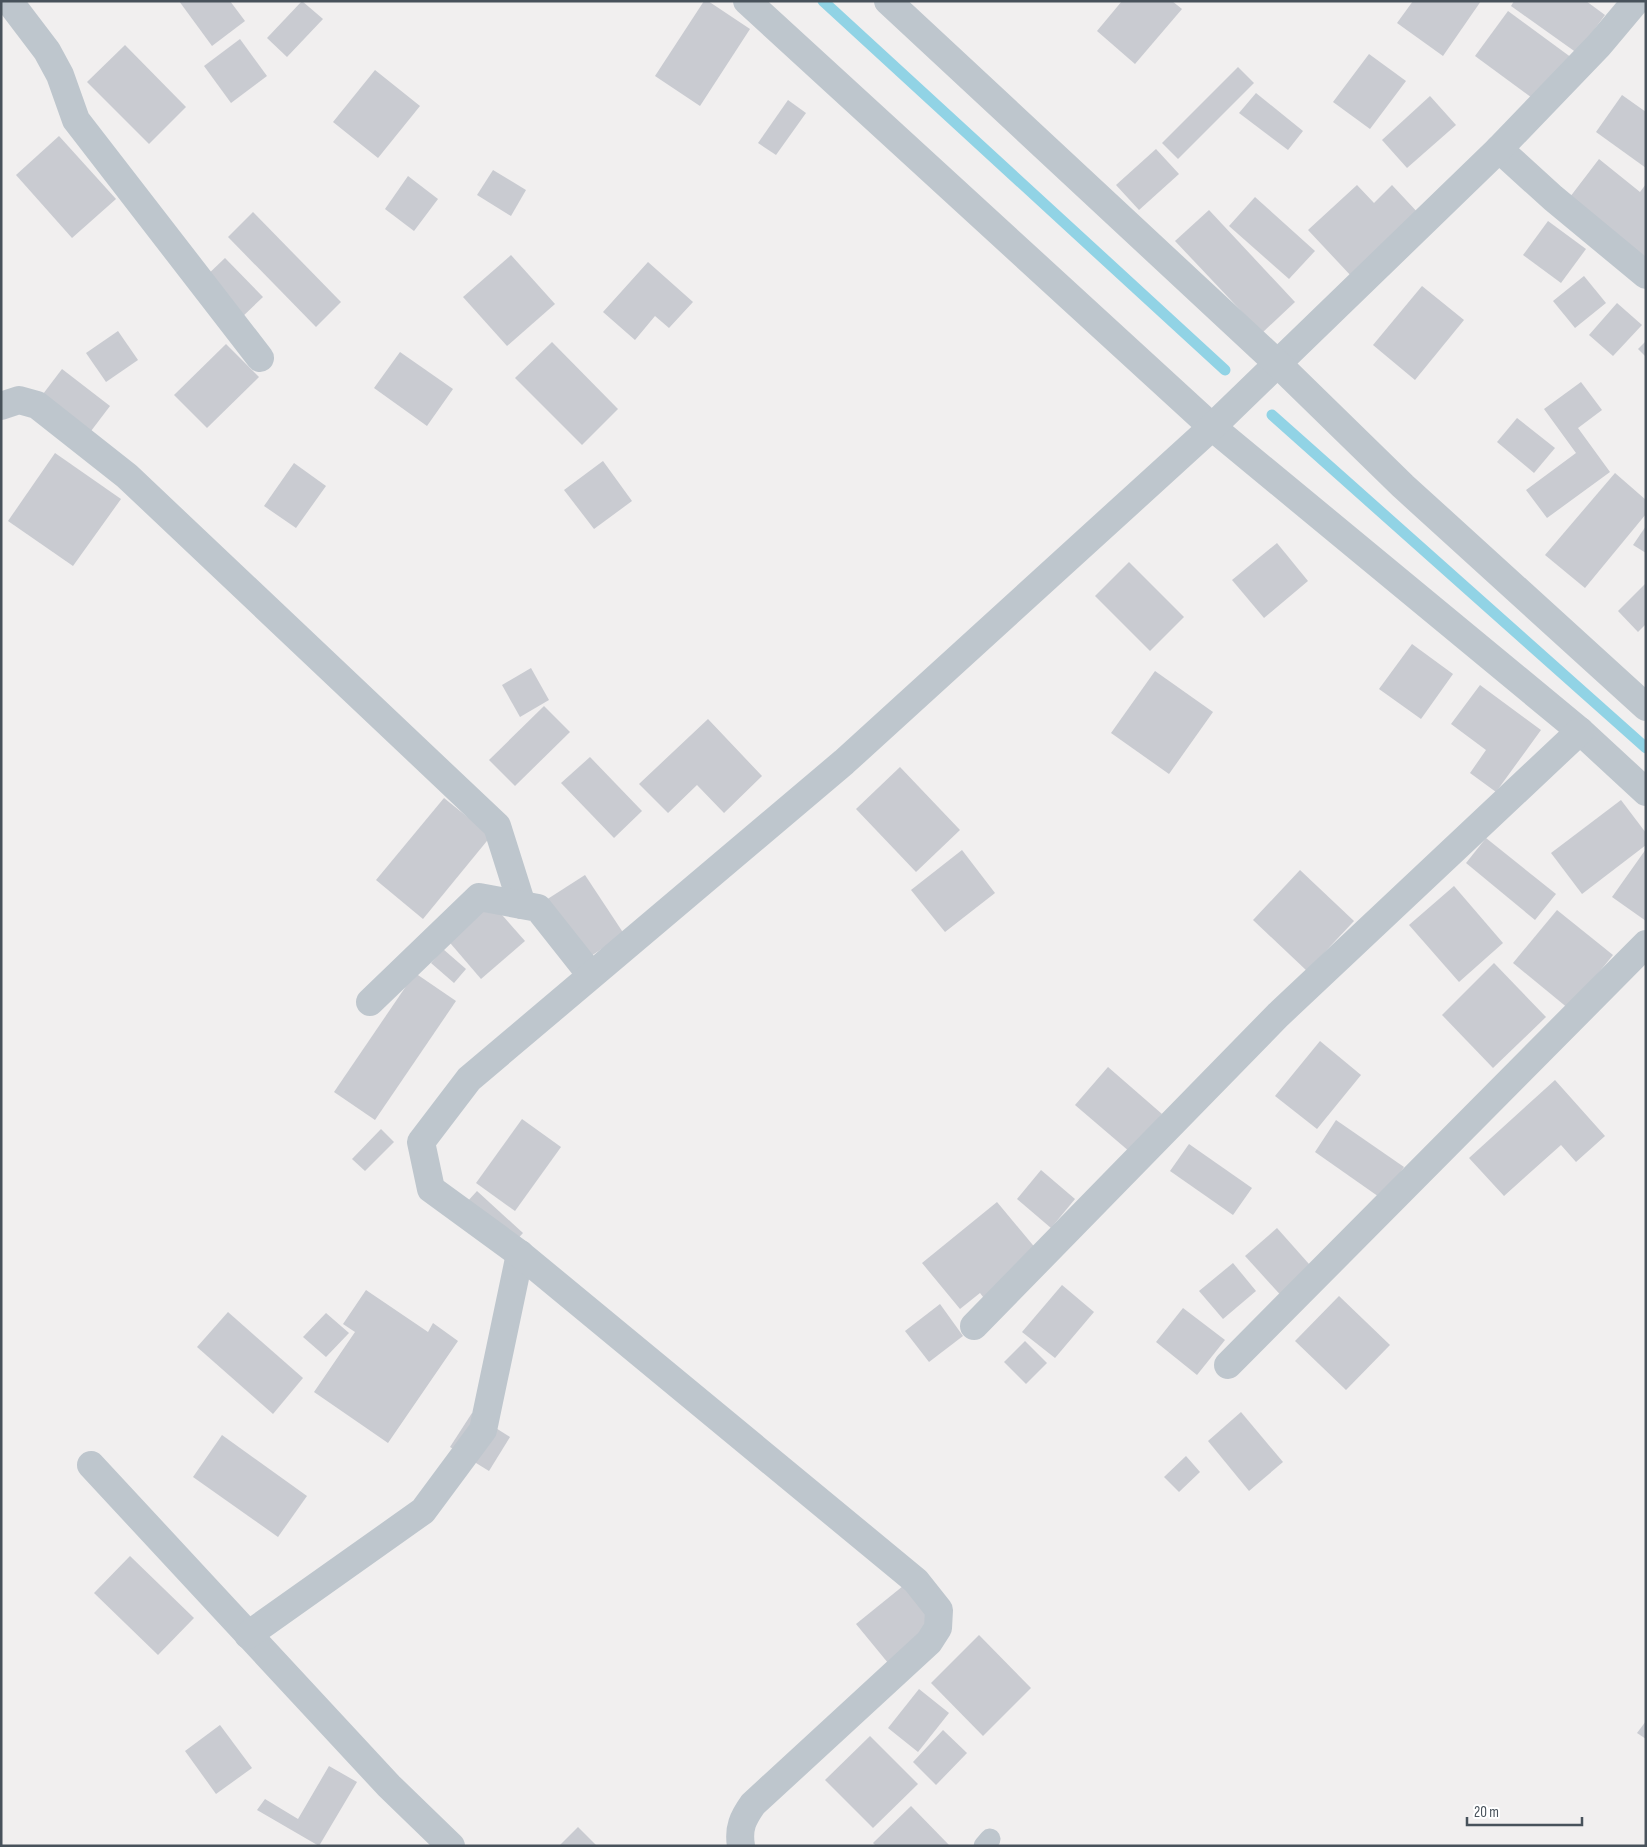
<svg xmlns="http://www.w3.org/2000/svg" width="1647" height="1847" viewBox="0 0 1647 1847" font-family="'Sofia Sans Condensed',sans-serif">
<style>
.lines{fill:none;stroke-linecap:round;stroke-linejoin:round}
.stream{stroke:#91d3e5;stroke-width:11}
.building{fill:#c9cbd1}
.service{stroke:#bec6cd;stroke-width:21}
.minor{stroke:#bec6cd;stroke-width:28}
.tertiary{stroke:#bec6cd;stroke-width:28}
</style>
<rect width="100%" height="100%" fill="#f1efef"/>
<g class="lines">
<!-- stream -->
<g class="stream">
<path d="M823 1 1225 370"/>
<path d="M1272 415 1646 748"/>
</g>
</g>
<!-- building -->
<g class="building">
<path d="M179 1H230L245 21 212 46Z"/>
<path d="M302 1 323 19 287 57 267 38Z"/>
<path d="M704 1H708L750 29 700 106 655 76Z"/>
<path d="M1122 1H1172L1182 9 1135 64 1097 31Z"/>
<path d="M1413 1H1481L1443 56 1397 23Z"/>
<path d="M1514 1H1586L1605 15 1577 53 1511 6Z"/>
<path d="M1508 11 1572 58 1539 103 1475 56Z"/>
<path d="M240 39 267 76 231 103 204 66Z"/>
<path d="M125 45 186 107 149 144 87 82Z"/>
<path d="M1369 54 1406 81 1370 129 1333 102Z"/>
<path d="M1238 67 1254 83 1178 159 1162 143Z"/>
<path d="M375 70 420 106 378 158 333 122Z"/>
<path d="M1256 93 1303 131 1288 150 1239 113Z"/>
<path d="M1622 95 1646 112V168L1596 132Z"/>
<path d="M1430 96 1456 125 1407 168 1382 140Z"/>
<path d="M788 100 806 113 776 155 758 143Z"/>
<path d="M59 136 116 199 72 238 16 175Z"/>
<path d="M1156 149 1179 174 1139 210 1116 185Z"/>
<path d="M1599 159 1640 192 1646 184V267L1570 197Z"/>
<path d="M493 170 526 190 511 216 477 195Z"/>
<path d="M408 176 438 199 414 231 385 209Z"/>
<path d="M1357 185 1374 203 1392 185 1420 215 1353 278 1308 230Z"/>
<path d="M1255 197 1315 251 1289 279 1229 226Z"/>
<path d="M1209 210 1295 302 1262 333 1175 241Z"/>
<path d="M253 212 341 302 316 327 228 237Z"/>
<path d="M1548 221 1586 249 1561 283 1523 255Z"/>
<path d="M511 255 555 304 507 346 463 297Z"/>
<path d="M225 258 263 297 240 319 203 279Z"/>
<path d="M648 262 693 302 669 328 655 316 635 340 603 312Z"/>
<path d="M1584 276 1606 303 1575 328 1553 301Z"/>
<path d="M1422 286 1464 320 1415 380 1373 345Z"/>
<path d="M1617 303 1642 325 1613 356 1589 335Z"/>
<path d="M118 331 138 360 106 382 86 353Z"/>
<path d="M1646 341V357L1638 349Z"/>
<path d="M552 342 618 409 582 445 515 378Z"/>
<path d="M226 344 259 377 207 428 174 395Z"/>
<path d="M400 352 453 389 427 426 374 388Z"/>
<path d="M62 369 110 406 88 435 40 398Z"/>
<path d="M1581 382 1602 410 1578 428 1610 472 1547 518 1526 490 1576 453 1544 409Z"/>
<path d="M1517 418 1555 448 1534 473 1497 442Z"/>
<path d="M55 453 121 499 73 566 8 521Z"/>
<path d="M603 461 632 501 594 529 564 490Z"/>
<path d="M294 463 326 486 296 528 264 506Z"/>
<path d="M1615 473 1646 500V514L1585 588 1545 555Z"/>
<path d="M1646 526V553L1633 545Z"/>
<path d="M1277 543 1308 581 1264 618 1232 580Z"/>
<path d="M1129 562 1184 617 1150 651 1095 596Z"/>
<path d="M1646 583V624L1638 632 1618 611Z"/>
<path d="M1412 644 1453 674 1421 719 1379 689Z"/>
<path d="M531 668 549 700 520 717 502 685Z"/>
<path d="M1155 671 1213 712 1169 774 1111 733Z"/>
<path d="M1480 685 1541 730 1496 792 1470 773 1486 750 1451 724Z"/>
<path d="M544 706 570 732 515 786 489 760Z"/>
<path d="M708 719 762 776 724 813 697 785 668 813 639 784Z"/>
<path d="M590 757 642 811 614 838 561 783Z"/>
<path d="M900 767 960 830 916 872 856 809Z"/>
<path d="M444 798 491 836 423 919 376 880Z"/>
<path d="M1621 800 1646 833V845L1582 894 1551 853Z"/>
<path d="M1486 838 1556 894 1535 920 1466 863Z"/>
<path d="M1646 849V921L1612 897Z"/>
<path d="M962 850 995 893 945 932 911 890Z"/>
<path d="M1300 870 1354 921 1307 971 1253 920Z"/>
<path d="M585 875 624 934 585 960 546 900Z"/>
<path d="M1454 886 1503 943 1459 982 1409 925Z"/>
<path d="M488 899 525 941 481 979 445 937Z"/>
<path d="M1557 910 1613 955 1569 1009 1513 963Z"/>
<path d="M443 949 466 969 454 983 431 963Z"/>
<path d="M1494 963 1546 1017 1493 1068 1442 1015Z"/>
<path d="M415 973 456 1001 375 1120 334 1092Z"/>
<path d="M1320 1041 1361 1075 1317 1129 1275 1096Z"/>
<path d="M1108 1067 1162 1114 1130 1152 1075 1105Z"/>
<path d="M1555 1080 1605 1136 1576 1162 1561 1145 1504 1196 1469 1158Z"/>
<path d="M522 1119 561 1147 515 1211 476 1183Z"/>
<path d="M1336 1120 1404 1167 1382 1199 1315 1152Z"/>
<path d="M381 1129 394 1142 365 1171 352 1159Z"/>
<path d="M1189 1144 1252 1188 1233 1215 1170 1171Z"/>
<path d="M1041 1170 1075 1199 1051 1228 1017 1199Z"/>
<path d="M477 1191 523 1233 502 1256 456 1214Z"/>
<path d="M997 1202 1042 1256 987 1302 980 1293 960 1309 922 1263Z"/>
<path d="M1277 1228 1317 1273 1286 1301 1245 1256Z"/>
<path d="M1233 1263 1256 1291 1223 1319 1199 1291Z"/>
<path d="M1062 1285 1094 1312 1055 1358 1022 1332Z"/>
<path d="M366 1290 428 1332 433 1323 458 1341 388 1443 314 1392 355 1332 343 1324Z"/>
<path d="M1339 1296 1390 1345 1346 1390 1295 1341Z"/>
<path d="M940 1304 963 1336 929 1362 905 1331Z"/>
<path d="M1183 1308 1225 1340 1197 1375 1156 1342Z"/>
<path d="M228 1312 303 1378 273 1414 197 1347Z"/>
<path d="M326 1313 349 1333 326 1357 303 1337Z"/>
<path d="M1025 1341 1047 1363 1026 1384 1004 1362Z"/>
<path d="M1241 1412 1283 1462 1249 1491 1208 1441Z"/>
<path d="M472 1413 510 1437 489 1471 450 1447Z"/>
<path d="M222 1435 307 1496 278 1537 193 1477Z"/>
<path d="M1186 1456 1200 1472 1179 1492 1164 1477Z"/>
<path d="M130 1556 194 1618 158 1655 94 1593Z"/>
<path d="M903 1586 940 1630 893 1669 856 1624Z"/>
<path d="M979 1635 1031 1688 983 1736 931 1683Z"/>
<path d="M919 1689 949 1713 918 1752 888 1728Z"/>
<path d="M1646 1721V1739L1637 1733Z"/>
<path d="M220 1725 252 1768 216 1794 185 1751Z"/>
<path d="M943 1730 967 1753 936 1785 913 1762Z"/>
<path d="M870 1736 918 1784 873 1828 825 1780Z"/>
<path d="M329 1766 357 1782 319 1846 257 1810 265 1799 298 1819Z"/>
<path d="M911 1806 950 1846H876L873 1843Z"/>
<path d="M578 1827 597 1846H559Z"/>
</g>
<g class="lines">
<!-- service -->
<path class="service" d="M984 1846 990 1839"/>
<!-- minor -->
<g class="minor">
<path d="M9 1 47 51 60 75 76 120 260 358"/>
<path d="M747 1 1212 427 1580 731 1646 792"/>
<path d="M1499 149 1553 198 1646 275"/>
<path d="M1 406 19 400 37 405 127 476 497 826 522 905"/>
<path d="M370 1002 479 897 538 908 591 975"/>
<path d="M974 1326 1278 1015 1580 731"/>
<path d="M1228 1365 1646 944"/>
<path d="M91 1465 389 1786 451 1846"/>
<path d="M248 1635 423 1511 483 1430 520 1254"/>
<path d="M741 1846C738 1828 743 1818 753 1804L929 1642 938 1628 939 1610 916 1581 520 1254 431 1189 421 1142 469 1079 844 762 1212 427 1499 149 1599 45 1636 1"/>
</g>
<!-- tertiary -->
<path class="tertiary" d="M888 1 1277 363 1403 486 1646 707"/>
</g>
<!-- border -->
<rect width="1647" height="1847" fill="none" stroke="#48525b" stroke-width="5"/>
<!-- scale -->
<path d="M1467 1817v8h115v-8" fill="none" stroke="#48525b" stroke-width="2.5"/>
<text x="1474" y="1817" font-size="15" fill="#48525b" stroke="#ffffff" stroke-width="4" paint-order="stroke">20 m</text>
</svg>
